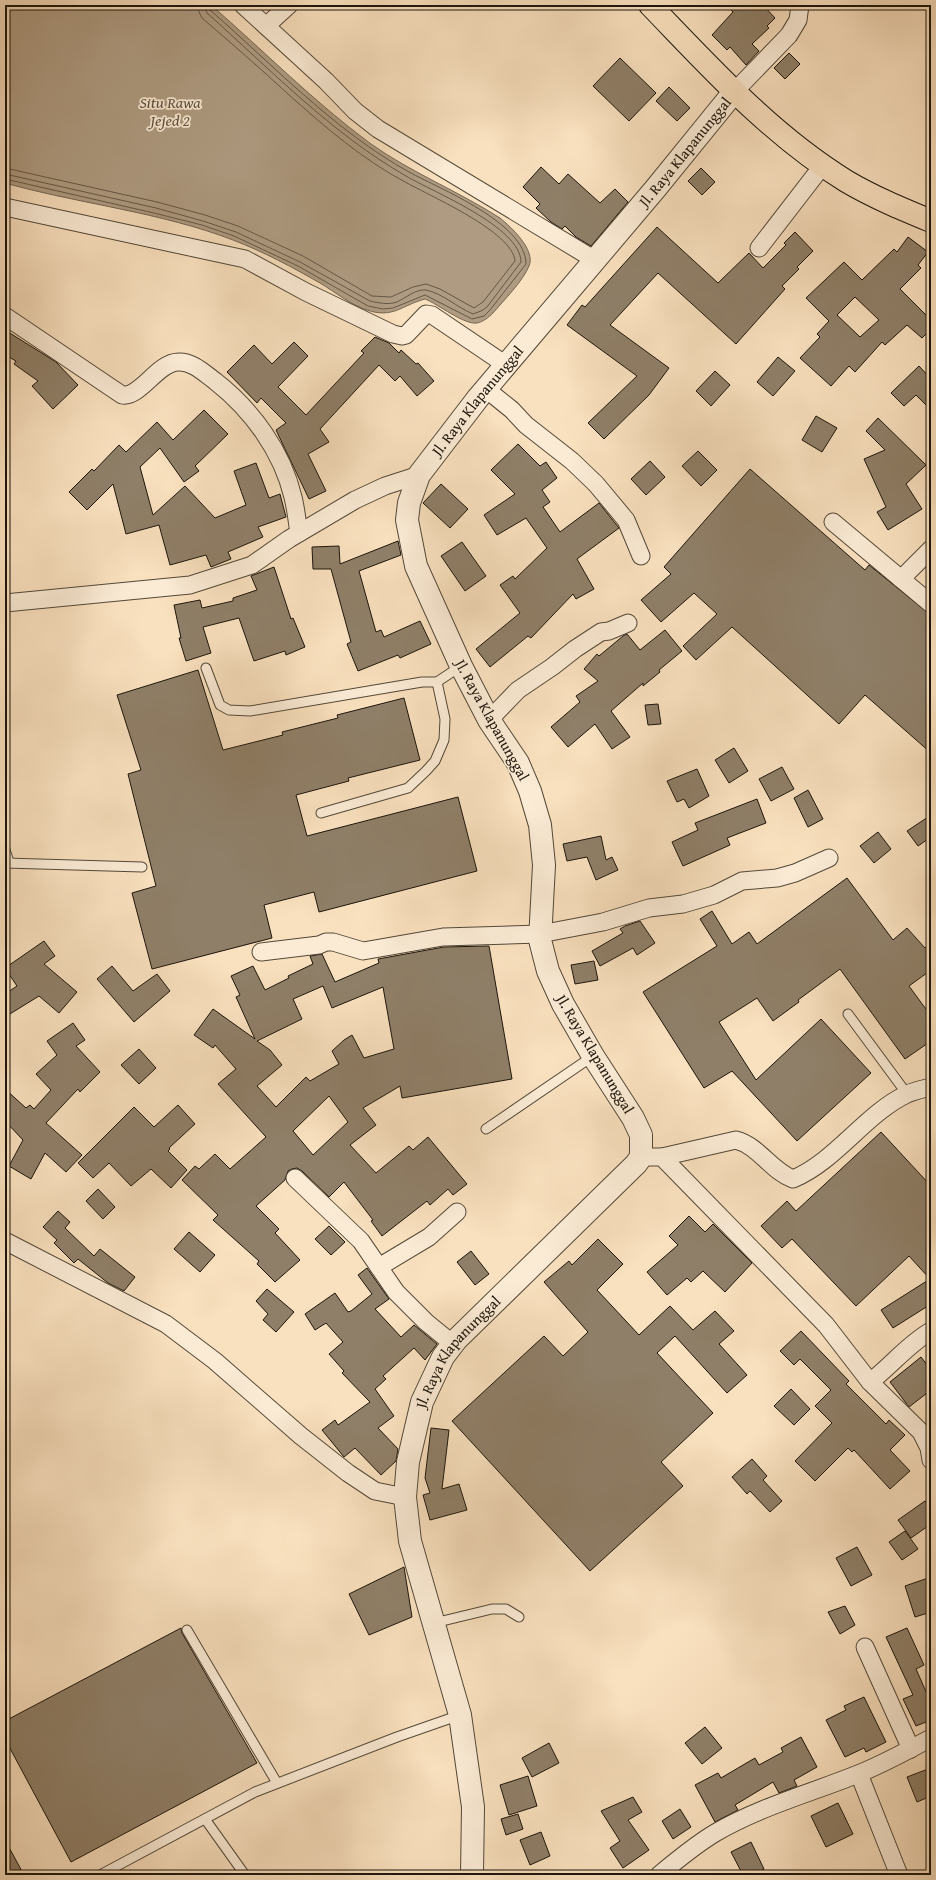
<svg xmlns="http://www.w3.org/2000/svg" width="936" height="1880" viewBox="0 0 936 1880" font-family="'Gentium Book Plus',serif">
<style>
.water{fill:#ae9b81;stroke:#746552}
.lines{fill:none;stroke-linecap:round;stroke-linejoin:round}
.shore{stroke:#655846;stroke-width:1}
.building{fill:#8f7f68;stroke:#1c150b;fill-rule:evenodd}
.service-casing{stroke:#534838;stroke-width:11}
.minor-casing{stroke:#534838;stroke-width:19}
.tertiary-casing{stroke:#534838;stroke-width:24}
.primary-casing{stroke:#1c150b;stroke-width:24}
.service{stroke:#fbebd5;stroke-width:9}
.minor{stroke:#fbebd5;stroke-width:17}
.tertiary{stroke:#fbebd5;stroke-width:22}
.primary{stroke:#f9e0be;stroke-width:22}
.labels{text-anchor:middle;stroke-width:3.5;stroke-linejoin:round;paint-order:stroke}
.street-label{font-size:15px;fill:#1c150b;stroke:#fbebd5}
.water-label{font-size:16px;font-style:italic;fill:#5e5140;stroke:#fbebd5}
</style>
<rect width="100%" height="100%" fill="#f9e0be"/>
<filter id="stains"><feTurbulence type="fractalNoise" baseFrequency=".005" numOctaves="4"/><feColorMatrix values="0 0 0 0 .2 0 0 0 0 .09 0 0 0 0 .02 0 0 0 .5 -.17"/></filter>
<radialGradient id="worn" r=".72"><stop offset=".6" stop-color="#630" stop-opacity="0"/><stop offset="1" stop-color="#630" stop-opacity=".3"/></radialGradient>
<!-- water -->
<path class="water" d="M5 5H211C264 51 314 102 371 144 412 173 458 191 500 218 511 227 536 250 529 266 523 281 504 300 493 313 489 317 483 322 477 323 464 325 438 304 425 299 402 305 393 319 367 310 351 305 335 292 320 283 292 267 264 252 233 240 160 212 80 204 5 183Z"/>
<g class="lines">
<!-- shore -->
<g class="shore">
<path d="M5 168 157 202 205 215 238 226 303 256 372 296 391 297 413 287 426 284 440 289 474 308 483 302 515 261C513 232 430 196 407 183 363 160 325 127 288 94 260 68 231 43 202 18L199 12 198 5"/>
<path d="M5 174 156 208 203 221 236 232 300 262 370 301C379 303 388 305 397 302 406 298 415 289 426 290 442 293 458 308 473 314L481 311 487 307 521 262C521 227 433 192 406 176 331 133 270 69 207 13L204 5"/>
<path d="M5 179 154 213 202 225 234 236 298 266 368 306 383 309 393 308 425 295 472 319 484 316 490 310 526 264C526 223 440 189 409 172 335 131 273 65 210 10L209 5"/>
</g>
</g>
<!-- building -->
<g class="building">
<path d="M726 5H763L775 18 767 26 769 28 752 44 759 51 746 65 730 47 727 50 712 35 733 12Z"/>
<path d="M789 53 800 64 785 79 774 68Z"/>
<path d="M620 58 656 93 629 121 593 86Z"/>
<path d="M669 87 690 108 677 121 656 101Z"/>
<path d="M541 167 559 184 568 174 600 203 615 189 628 202 591 246 576 237 565 226 562 229 551 222 536 208 540 204 523 187Z"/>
<path d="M701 168 715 182 702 195 688 181Z"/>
<path d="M657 227 718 283 749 253 763 268 786 245 784 243 795 232 813 251 797 267 799 269 782 286 785 289 736 344 658 273 610 325 669 368 649 395 604 439 588 423 637 376 567 325 582 305 585 307Z"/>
<path d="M908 237 928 252 918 265 921 268 900 289 931 320V329L922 338 907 325 885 345 882 342 855 372 849 366 831 386 800 358 820 337 817 334 829 321 806 298 844 262 862 280 894 249 897 252ZM855 297 879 320 860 337 837 315Z"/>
<path d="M5 330 56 362 78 385 53 409 32 386 38 381 14 364 16 361 5 355Z"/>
<path d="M375 337 389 343 399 353 401 350 416 364 418 363 434 381 417 396 400 376 395 381 379 365 320 429 329 442 308 454 326 491 309 499 276 430 286 423 261 398 257 403 227 372 254 345 272 364 294 342 308 356 278 387 306 415 364 353 361 351Z"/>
<path d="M778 357 795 371 773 396 757 382Z"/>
<path d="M919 366 931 379V410L916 395 904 406 891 393Z"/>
<path d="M715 371 730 385 711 406 696 391Z"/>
<path d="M204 410 228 434 195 466 199 471 184 482 160 448 140 467 153 515 185 486 215 518 246 505 234 471 256 463 269 498 280 494 286 517 258 527 263 537 228 552 231 559 211 567 206 555 170 565 159 525 126 534 113 484 87 510 69 492 92 469 94 471 119 445 126 452 157 422 173 440Z"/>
<path d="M816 416 837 428 822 452 802 440Z"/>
<path d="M878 418 926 465 906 484 922 509 888 530 877 512 886 507 864 459 885 450 866 431Z"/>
<path d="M518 444 540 466 546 462 557 478 542 490 550 502 543 507 560 532 599 503 619 528 577 559 594 589 576 599 573 594 531 638 528 636 490 667 476 649 520 613 500 585 513 576 515 579 547 548 526 518 497 535 484 515 515 494 491 470Z"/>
<path d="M698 451 717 470 701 486 682 466Z"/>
<path d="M650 461 665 477 646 495 631 479Z"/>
<path d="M750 469 865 570 869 565 931 615V753L865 695 839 724 732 627 696 660 683 646 717 614 694 593 661 622 641 600 671 574 664 567Z"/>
<path d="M441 484 468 509 450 528 423 503Z"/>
<path d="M398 541 401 555 359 571 376 632 381 630 384 637 420 621 431 644 400 658 398 655 358 671 347 644 351 642 331 569H313L312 547 339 546 340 564Z"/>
<path d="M462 542 486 576 465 591 441 556Z"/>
<path d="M274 567 291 619 293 618 305 647 286 655 285 651 254 661 239 618 203 627 211 653 186 661 179 638H181L174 605 200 600 202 608 233 601V598L257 590 251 576Z"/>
<path d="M665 630 682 651 659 670 660 672 643 686V683L611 711 630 737 612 749 595 724 568 747 551 727 580 702 576 696 598 681 584 669 597 654 599 656 623 636 627 634 640 650Z"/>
<path d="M198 670 223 750 283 735 282 732 338 718 337 715 404 698 420 760 348 778 349 781 296 795 307 836 458 797 477 871 319 912 314 892 264 905 272 938 152 969 132 893 156 886 128 774 141 770 117 695Z"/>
<path d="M658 704 661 724 648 725 645 705Z"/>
<path d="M734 748 748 771 729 783 715 760Z"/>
<path d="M782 767 794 789 771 801 759 779Z"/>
<path d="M697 769 709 796 689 808 684 799 677 802 667 781Z"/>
<path d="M808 790 823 819 808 827 794 798Z"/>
<path d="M757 799 766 823 727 838 730 845 683 866 672 842 698 830 695 823Z"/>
<path d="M931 815V837L918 846 907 831Z"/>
<path d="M878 832 891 849 874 863 860 846Z"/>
<path d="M601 836 606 860 612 857 618 870 596 880 587 857 567 861 563 844Z"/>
<path d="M847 878 893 940 907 928 925 948 931 944V970L909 986 931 1016V1041L905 1059 840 969 798 1000 799 1002 773 1021 757 998 719 1022 756 1080 821 1019 871 1073 797 1141 732 1071 704 1088 643 992 717 946 700 919 712 911 732 944 749 932 757 944Z"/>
<path d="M640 921 655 943 637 955 633 948 600 966 592 951 623 933 620 929 625 926Z"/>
<path d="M44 941 55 956 44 964 77 992 59 1013 39 996 5 1017V994L17 986 5 968Z"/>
<path d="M489 946 512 1079 402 1098 400 1086 363 1108 376 1125 350 1145 376 1173 409 1146 413 1150 428 1137 467 1184 453 1195 448 1189 430 1205 427 1201 382 1236 371 1221 373 1220 344 1182 329 1197 302 1171 297 1168 292 1169 288 1171 285 1180 256 1206 279 1229 275 1233 300 1260 275 1282 257 1264 259 1261 213 1220 218 1215 182 1180 195 1166 199 1169 215 1154 230 1169 266 1137 218 1084 236 1069 215 1045 213 1048 194 1035 213 1009 255 1039 236 997 240 995 231 976 253 966 265 990 289 978 288 976 313 964 310 956 322 954 335 982 379 963 378 959 444 947ZM323 986 332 1008 383 987 394 1049 364 1058 352 1035 344 1040 332 1051 339 1064 310 1081 306 1077 276 1107 257 1086 282 1065 270 1050 257 1041 302 1019 293 999ZM329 1096 348 1122 313 1155 293 1131Z"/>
<path d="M594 961 598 980 575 984 571 965Z"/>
<path d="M112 966 133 991 157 974 170 991 134 1022 97 979Z"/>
<path d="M73 1023 85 1040 76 1046 100 1072 80 1092 78 1089 46 1123 82 1155 66 1172 45 1153 31 1179 9 1166 23 1140 5 1121V1089L26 1108 30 1105 34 1109 51 1090 36 1074 57 1055 47 1041Z"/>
<path d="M139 1049 156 1068 139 1084 121 1065Z"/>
<path d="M178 1105 195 1124 169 1148 170 1149 168 1151 187 1170 171 1188 151 1169 131 1186 109 1163 93 1178 78 1163 134 1107 154 1127Z"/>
<path d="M881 1132 931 1186V1304L893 1328 881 1310 930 1279 909 1256 856 1306 792 1239 782 1248 761 1226 787 1201 796 1211Z"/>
<path d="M98 1189 115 1207 103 1219 86 1201Z"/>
<path d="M58 1211 70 1222 65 1228 94 1256 100 1249 135 1277 124 1291 108 1283 78 1259 74 1263 54 1243 57 1240 43 1227Z"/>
<path d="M689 1216 705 1232 713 1224 752 1263 725 1292 703 1271 691 1282 687 1278 667 1295 647 1272 678 1245 669 1236Z"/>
<path d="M329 1226 345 1242 331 1255 315 1239Z"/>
<path d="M189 1232 215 1255 200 1272 174 1249Z"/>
<path d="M598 1239 623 1264 597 1290 639 1335 670 1306 693 1330 715 1311 734 1331 719 1344 747 1375 727 1393 675 1336 657 1353 713 1413 661 1462 683 1486 590 1571 452 1421 544 1336 563 1356 588 1332 544 1282 569 1261 572 1265Z"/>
<path d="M471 1251 489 1274 475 1285 457 1262Z"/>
<path d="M367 1268 389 1299 375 1309 401 1337 414 1325 437 1344 425 1360 414 1348 383 1376 386 1379 375 1389 394 1416 378 1428 398 1449 396 1461 381 1475 355 1448 344 1457 322 1430 335 1420 338 1425 370 1402 342 1373 344 1371 329 1354 343 1342 326 1323 315 1330 305 1314 335 1293 348 1312 351 1311 372 1294 358 1275Z"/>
<path d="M267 1289 294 1312 276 1332 263 1320 268 1314 256 1301Z"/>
<path d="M801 1331 849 1381 846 1384 886 1424 889 1420 905 1435 890 1450 910 1471 890 1489 854 1450 852 1452 848 1448 815 1481 795 1461 832 1423 815 1406 831 1390 800 1359 794 1365 780 1351Z"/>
<path d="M921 1357 931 1370V1390L909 1407 890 1382Z"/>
<path d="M791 1389 810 1409 794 1425 774 1406Z"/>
<path d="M431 1428 449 1430 442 1489 459 1484 467 1510 430 1520 423 1495 430 1493 425 1478Z"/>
<path d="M752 1459 767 1476 763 1480 782 1501 770 1512 750 1491 747 1494 732 1477Z"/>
<path d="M925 1501 931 1510V1524L911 1538 898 1520Z"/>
<path d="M905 1531 918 1549 902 1560 889 1542Z"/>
<path d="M857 1547 872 1575 851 1586 836 1558Z"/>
<path d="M404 1567 412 1617 369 1635 349 1594Z"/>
<path d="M931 1577V1612L915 1617 905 1586Z"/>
<path d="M845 1606 855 1625 840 1634 828 1612Z"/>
<path d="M181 1628 182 1633 257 1763 71 1862 5 1739V1721Z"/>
<path d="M907 1628 924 1665 916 1669 931 1703V1720L916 1726 903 1699 913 1695 886 1637Z"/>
<path d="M864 1697 886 1742 866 1752 864 1748 845 1757 826 1720 846 1710 844 1706Z"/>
<path d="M705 1727 722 1748 702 1764 685 1743Z"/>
<path d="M801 1737 817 1767 794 1780 797 1786 779 1793 773 1782 735 1805 738 1810 715 1822 695 1785 718 1773 721 1778 755 1758 759 1765 783 1752 781 1748Z"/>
<path d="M549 1743 559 1763 532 1777 522 1758Z"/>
<path d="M928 1769 931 1777V1796L917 1802 907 1777Z"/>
<path d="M528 1776 537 1806 509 1815 500 1785Z"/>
<path d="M633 1797 642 1812 628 1820 649 1850 623 1868 610 1848 620 1841 601 1811Z"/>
<path d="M838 1803 853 1834 826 1847 811 1816Z"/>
<path d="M680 1809 691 1827 673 1839 662 1821Z"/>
<path d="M518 1814 523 1829 506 1835 501 1819Z"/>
<path d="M541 1832 550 1856 530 1865 520 1840Z"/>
<path d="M5 1840 24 1875H5Z"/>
<path d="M751 1842 764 1869 752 1875H743L731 1852Z"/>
</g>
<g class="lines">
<defs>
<g id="service">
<path d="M206 668 220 705 229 710 250 711 422 682H437L461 666"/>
<path d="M321 813 408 788 426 771 435 761 444 740 445 719 437 682"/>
<path d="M5 850 9 862"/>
<path d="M5 863 142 867"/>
<path d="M848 1014 907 1094"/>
<path d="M486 1129 593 1056"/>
<path d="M434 1623 492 1609H506L519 1617"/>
<path d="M187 1630 277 1783"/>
<path d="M205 1819 245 1875"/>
<path d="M100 1875 255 1792 397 1737 460 1715"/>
</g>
<g id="minor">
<path d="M243 5 326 81 355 111 378 129 595 260"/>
<path d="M266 26 289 5"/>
<path d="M734 92 789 35 798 20 800 5"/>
<path d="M5 207 245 259 306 292 393 334 402 336 406 335 426 314 432 315 506 365"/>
<path d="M759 248 823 165"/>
<path d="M5 316 122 395C140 398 157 363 178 362 192 361 204 373 215 381 252 410 282 451 293 497 296 509 297 521 299 533"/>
<path d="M486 389 512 410 526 425 572 461 596 484 626 520 641 556"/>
<path d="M833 522 931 604"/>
<path d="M901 579 931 549"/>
<path d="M5 603 190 585 252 565 289 539 355 500 385 486 419 475"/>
<path d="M489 720 518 690 552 667 575 649 601 632 609 631 628 623"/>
<path d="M261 952 319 945 326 942H333L363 951 443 937 540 934 603 922 649 908 683 904 714 895 742 881 777 878 795 873 829 858"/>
<path d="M641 1157H662L826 1325 870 1382 921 1432 929 1448 931 1460"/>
<path d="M662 1157 736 1140C759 1146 771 1171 793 1179 836 1161 865 1114 907 1094 914 1091 923 1089 931 1087"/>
<path d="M295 1178 361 1241 396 1292 426 1322 453 1344"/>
<path d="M5 1241 166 1324 215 1361 301 1436 348 1473 375 1491 405 1497"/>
<path d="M379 1267 429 1237 457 1212"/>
<path d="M870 1382C891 1366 908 1344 931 1331"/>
<path d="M865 1647 911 1749"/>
<path d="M859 1774 899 1875"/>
<path d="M659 1875C677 1860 695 1845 715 1833 759 1807 811 1793 858 1774 883 1764 907 1751 931 1738"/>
</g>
<g id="tertiary">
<path id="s1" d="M472 1875 473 1807 460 1715 410 1541 405 1497 408 1462 422 1402 443 1357 456 1340 636 1164 641 1157V1135L633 1118 593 1056 563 1004 548 971 540 940 544 865 540 825 530 791 518 763 489 720 461 666 416 566 407 520 409 503 419 475 478 398 656 188 734 92"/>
</g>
<path id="primary" d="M650 5C711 68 770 134 846 181 873 197 902 209 931 221"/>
</defs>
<!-- service casing -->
<use href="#service" class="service-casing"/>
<!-- minor casing -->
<use href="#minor" class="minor-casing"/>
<!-- tertiary casing -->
<use href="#tertiary" class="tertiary-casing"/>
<!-- primary casing -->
<use href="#primary" class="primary-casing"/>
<!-- service -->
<use href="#service" class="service"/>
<!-- minor -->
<use href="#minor" class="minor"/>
<!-- tertiary -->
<use href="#tertiary" class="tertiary"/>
<!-- primary -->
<use href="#primary" class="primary"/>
</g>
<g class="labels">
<!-- street labels -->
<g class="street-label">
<text dy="5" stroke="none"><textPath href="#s1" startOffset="1973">Jl. Raya Klapanunggal</textPath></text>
<text dy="5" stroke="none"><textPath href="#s1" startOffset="1649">Jl. Raya Klapanunggal</textPath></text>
<text transform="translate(492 720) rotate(61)" y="5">Jl. Raya Klapanunggal</text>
<text transform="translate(595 1054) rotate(59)" y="5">Jl. Raya Klapanunggal</text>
<text dy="5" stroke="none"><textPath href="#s1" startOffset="545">Jl. Raya Klapanunggal</textPath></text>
</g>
<!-- water labels -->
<g class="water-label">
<text x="170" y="108">Situ Rawa<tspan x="170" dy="18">Jejed 2</tspan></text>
</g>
</g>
<!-- margin -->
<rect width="936" height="1880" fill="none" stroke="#f9e0be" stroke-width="20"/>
<rect x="6" y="6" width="924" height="1868" fill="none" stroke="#1c150b" stroke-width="2"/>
<rect x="10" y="10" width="916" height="1860" fill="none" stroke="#1c150b"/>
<rect width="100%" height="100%" filter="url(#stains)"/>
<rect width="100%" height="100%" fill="url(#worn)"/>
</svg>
